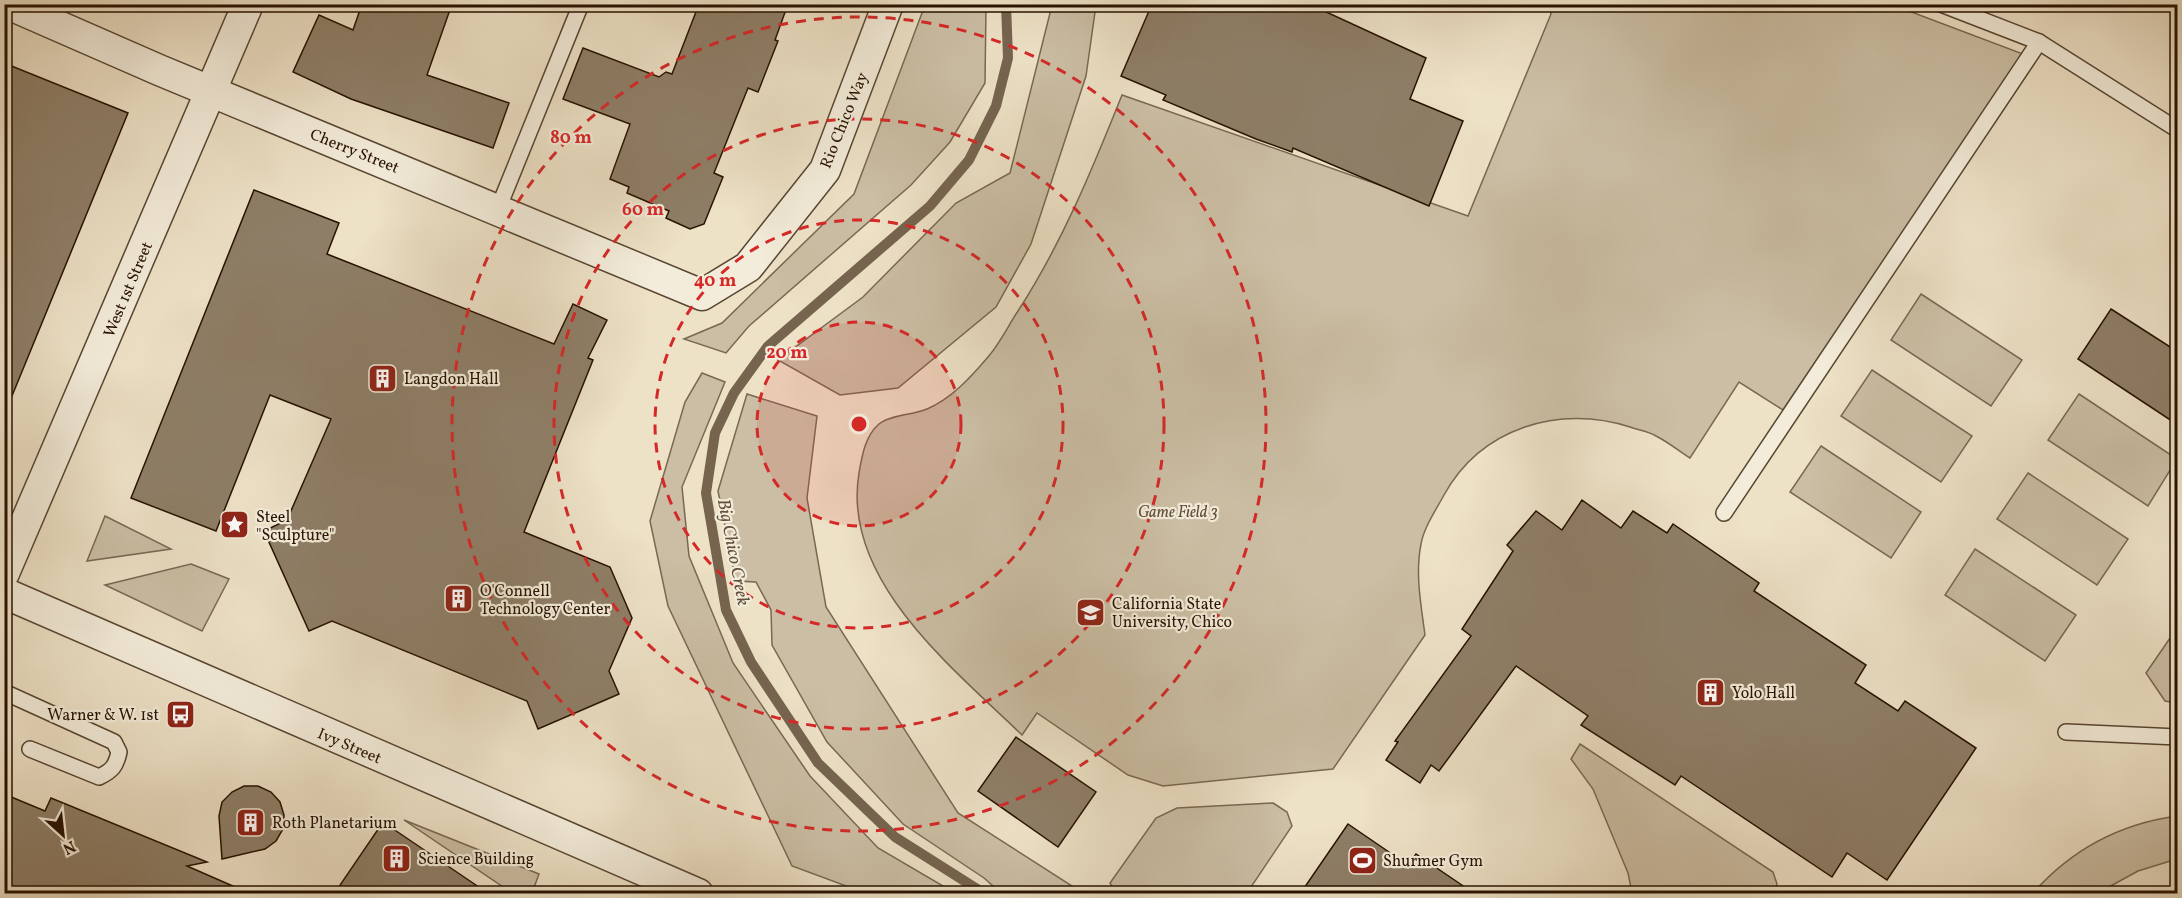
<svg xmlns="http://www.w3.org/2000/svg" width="2182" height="898" viewBox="0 0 2182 898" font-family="Vollkorn,serif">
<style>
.green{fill:#cbbea4;stroke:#796852;stroke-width:1.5}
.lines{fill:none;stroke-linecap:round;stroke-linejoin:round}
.stream{stroke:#76644f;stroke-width:10}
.building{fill:#8e7e67;stroke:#271200;stroke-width:1.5}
.lane-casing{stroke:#584632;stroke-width:18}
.street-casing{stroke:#584632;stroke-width:33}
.lane{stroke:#f3ecda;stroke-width:15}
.street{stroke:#f3ecda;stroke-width:30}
.ring{fill:none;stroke:#d62828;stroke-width:3;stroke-dasharray:10 8}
.labels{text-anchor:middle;stroke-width:4.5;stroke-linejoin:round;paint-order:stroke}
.street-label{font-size:16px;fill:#271200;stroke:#f3ecda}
.poi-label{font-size:16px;fill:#271200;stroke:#f3ecda;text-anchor:start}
.park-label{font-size:16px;font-style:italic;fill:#604e39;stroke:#f3ecda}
.water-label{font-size:18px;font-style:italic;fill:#62503b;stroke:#f3ecda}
.centre{fill:#d62828;stroke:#f3ecda;stroke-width:3}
.ring-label{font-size:18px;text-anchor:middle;font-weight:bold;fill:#d62828;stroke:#f3ecda;stroke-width:4.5;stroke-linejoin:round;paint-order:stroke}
</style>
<rect width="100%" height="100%" fill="#ede1c6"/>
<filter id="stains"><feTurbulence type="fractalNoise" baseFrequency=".00333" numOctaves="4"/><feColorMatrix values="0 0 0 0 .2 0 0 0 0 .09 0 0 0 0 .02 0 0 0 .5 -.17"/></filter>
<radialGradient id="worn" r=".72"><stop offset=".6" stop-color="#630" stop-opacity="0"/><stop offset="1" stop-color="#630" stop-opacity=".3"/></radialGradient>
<!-- green -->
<g class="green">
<path d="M925 5H986L985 83 950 142 911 185 749 326 726 353 684 339 722 323 854 194Z"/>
<path d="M1052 5H1096L1086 76 1031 244 996 307 898 388 840 395 778 360 863 297 956 203 1010 173Z"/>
<path d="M1549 5H1893L2023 54 1783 410 1739 382 1690 458C1679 451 1668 442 1656 436 1648 431 1638 430 1630 427 1559 404 1481 428 1444 495 1436 510 1424 527 1421 544 1415 574 1421 605 1425 635L1333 769 1163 786 1128 775 1037 713 1022 735C953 668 841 580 859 473 862 456 865 436 879 424 890 415 913 415 927 409 951 399 971 377 988 357 1000 343 1008 326 1018 311 1062 243 1092 170 1122 95L1468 216 1551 14Z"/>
<path d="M1921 294 2022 360 1991 406 1891 340Z"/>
<path d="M1872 370 1972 436 1941 482 1841 416Z"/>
<path d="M702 373 725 382 682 487 689 556 733 663 810 776 878 848 955 893H865L792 866 668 606 650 521 685 402Z"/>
<path d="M747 394 817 416 807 498 826 607 958 813 1083 893 1051 891 1001 893 984 878 903 824 827 742 772 645 771 610 756 582 736 581 718 491Z"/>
<path d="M2079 394 2177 459 2148 506 2048 440Z"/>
<path d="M1821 446 1921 512 1891 558 1790 492Z"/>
<path d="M2028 473 2128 539 2097 585 1997 519Z"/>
<path d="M105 516 171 549 87 561Z"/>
<path d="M1975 549 2076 615 2045 661 1945 595Z"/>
<path d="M191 564 229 579 202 631 105 585Z"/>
<path d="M2177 628V703L2165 701 2146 673Z"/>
<path d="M1580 744 1773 872 1777 884 1774 893H1632L1628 873 1593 789 1571 759Z"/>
<path d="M1273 803 1287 812 1292 826 1247 893H1116L1110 883 1156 818 1177 808Z"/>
<path d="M2177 816V859L2138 871 2098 893H2033C2072 849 2119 824 2177 816Z"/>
<path d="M404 820 539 874 532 893H512Z"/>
</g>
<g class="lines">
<!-- stream -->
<path class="stream" d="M985 894 895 837 818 763 751 662 726 610 706 493 715 433 734 393 768 346 930 206 969 160 996 106 1008 58 1006 4"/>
</g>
<!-- building -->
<g class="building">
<path d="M362 4H452L427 75 509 103 493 148 351 99 293 72 319 15 353 30Z"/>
<path d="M699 4H788L775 40 778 41 758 92 748 88 714 173 723 177 704 224 690 229 666 218 669 211 627 193 629 187 610 179 630 124 563 99 583 48 659 77 666 72 672 74Z"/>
<path d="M1152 4H1309L1426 58 1410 99 1463 121 1429 206 1293 148 1292 152 1256 139 1163 100 1166 95 1121 76Z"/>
<path d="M4 63 128 113 5 413 4 412Z"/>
<path d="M254 190 339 223 327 254 554 344 573 304 607 320 588 358 593 360 524 532 610 567 632 618 609 671 619 694 538 729 527 701 332 621 309 631 264 531 287 520 331 419 270 395 216 531 131 498Z"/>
<path d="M2111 309 2178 352V425L2078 359Z"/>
<path d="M1582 500 1621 528 1633 511 1667 533 1673 524 1759 583 1754 591 1866 665 1855 683 1898 711 1905 701 1976 748 1887 880 1847 853 1832 877 1681 776 1675 785 1581 725 1588 716 1516 666 1439 771 1431 765 1420 783 1386 760 1398 742 1395 741 1471 636 1462 629 1513 551 1507 545 1536 511 1562 530Z"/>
<path d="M1016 737 1096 792 1058 847 978 791Z"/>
<path d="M244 786H258L271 792 280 802 284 815 283 829 276 841 265 849 222 859 219 816 222 802 232 792Z"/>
<path d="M4 794 45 811 51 798 207 862 187 866 251 894H4Z"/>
<path d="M383 822 489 894H334Z"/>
<path d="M1348 824 1408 865 1416 854 1475 894H1300Z"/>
</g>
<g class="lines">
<defs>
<g id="lane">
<path d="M1941 4 2039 42 2178 130"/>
<path d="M498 209 581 4"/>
<path d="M1724 513 2039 42"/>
<path d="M4 692 114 742 119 752C116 766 112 771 99 777L30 749"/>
<path d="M2066 732 2178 737"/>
</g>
<g id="street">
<path d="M8 4 159 70 702 295 748 267 825 170 888 4"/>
<path d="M4 573 248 4"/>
<path d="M4 593 698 894"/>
</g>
</defs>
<!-- lane casing -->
<use href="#lane" class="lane-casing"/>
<!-- street casing -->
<use href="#street" class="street-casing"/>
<!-- lane -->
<use href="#lane" class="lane"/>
<!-- street -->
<use href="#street" class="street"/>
</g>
<!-- distance rings -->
<circle cx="859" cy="424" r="102" fill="#d62828" fill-opacity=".12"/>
<g class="ring">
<circle cx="859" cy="424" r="102"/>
<circle cx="859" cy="424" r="204"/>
<circle cx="859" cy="424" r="305"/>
<circle cx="859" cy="424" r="407"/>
</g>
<!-- icons -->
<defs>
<symbol id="building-square" viewBox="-11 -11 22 22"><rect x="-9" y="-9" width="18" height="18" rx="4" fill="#8f2418" stroke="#f3ecda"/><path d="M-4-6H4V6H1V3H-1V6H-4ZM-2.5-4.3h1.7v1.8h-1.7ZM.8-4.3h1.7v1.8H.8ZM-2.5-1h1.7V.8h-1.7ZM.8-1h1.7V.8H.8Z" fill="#fff"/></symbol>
<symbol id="sight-square" viewBox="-11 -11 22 22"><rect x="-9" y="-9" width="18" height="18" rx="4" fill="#8f2418" stroke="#f3ecda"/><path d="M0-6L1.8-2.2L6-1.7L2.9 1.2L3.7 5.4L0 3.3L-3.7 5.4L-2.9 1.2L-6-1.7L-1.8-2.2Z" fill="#fff"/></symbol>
<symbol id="university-square" viewBox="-11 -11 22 22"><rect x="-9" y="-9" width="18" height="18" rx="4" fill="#8f2418" stroke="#f3ecda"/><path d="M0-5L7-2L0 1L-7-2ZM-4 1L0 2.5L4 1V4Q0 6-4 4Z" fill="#fff"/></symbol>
<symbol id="bus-square" viewBox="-11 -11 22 22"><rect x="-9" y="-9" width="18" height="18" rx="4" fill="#8f2418" stroke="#f3ecda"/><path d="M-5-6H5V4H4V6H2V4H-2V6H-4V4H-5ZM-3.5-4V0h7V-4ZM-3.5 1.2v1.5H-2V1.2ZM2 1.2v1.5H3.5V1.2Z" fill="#fff"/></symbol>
<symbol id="stadium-square" viewBox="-11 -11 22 22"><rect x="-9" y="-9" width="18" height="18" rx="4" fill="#8f2418" stroke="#f3ecda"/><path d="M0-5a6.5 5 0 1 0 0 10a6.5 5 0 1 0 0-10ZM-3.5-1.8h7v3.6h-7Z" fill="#fff"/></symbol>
</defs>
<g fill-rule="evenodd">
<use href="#building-square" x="366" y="362" width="33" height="33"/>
<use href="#sight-square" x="218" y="508" width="33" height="33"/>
<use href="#building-square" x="442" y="582" width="33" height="33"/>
<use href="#university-square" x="1074" y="596" width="33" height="33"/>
<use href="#building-square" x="1694" y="676" width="33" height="33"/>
<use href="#bus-square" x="164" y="698" width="33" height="33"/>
<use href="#building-square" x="234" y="806" width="33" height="33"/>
<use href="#building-square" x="380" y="842" width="33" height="33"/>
<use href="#stadium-square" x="1346" y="844" width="33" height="33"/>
</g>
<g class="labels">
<!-- street labels -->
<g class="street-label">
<text transform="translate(843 120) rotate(-68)" y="6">Rio Chico Way</text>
<text transform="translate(355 150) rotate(22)" y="6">Cherry Street</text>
<text transform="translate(127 289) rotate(-67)" y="6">West 1st Street</text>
<text transform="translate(350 745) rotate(23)" y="6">Ivy Street</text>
</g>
<!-- poi labels -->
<g class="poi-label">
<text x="404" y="384">Langdon Hall</text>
<text x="256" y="522">Steel<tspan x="256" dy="18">"Sculpture"</tspan></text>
<text x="480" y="596">O'Connell<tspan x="480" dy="18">Technology Center</tspan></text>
<text x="1112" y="609">California State<tspan x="1112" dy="18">University, Chico</tspan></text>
<text x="1732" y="698">Yolo Hall</text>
<text x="159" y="720" text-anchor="end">Warner &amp; W. 1st</text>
<text x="272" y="828">Roth Planetarium</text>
<text x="418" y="864">Science Building</text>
<text x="1383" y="866">Shurmer Gym</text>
</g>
<!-- park labels -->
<g class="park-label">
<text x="1178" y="517">Game Field 3</text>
</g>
<!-- water labels -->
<g class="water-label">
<text transform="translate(734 552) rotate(79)" y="6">Big Chico Creek</text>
</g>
</g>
<circle cx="859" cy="424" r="9" class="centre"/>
<g class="ring-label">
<text x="571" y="143">80 m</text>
<text x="643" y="215">60 m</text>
<text x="715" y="286">40 m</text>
<text x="787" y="358">20 m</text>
</g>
<!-- margin -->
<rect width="2182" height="898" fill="none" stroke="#ede1c6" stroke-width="24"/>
<rect x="6" y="6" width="2170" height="886" fill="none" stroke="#271200" stroke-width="3"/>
<rect x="12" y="12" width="2158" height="874" fill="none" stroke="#271200" stroke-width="1.5"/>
<!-- north arrow -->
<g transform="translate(63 835) rotate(153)" stroke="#f3ecda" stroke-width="4.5" paint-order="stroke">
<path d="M0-4.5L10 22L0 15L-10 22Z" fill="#271200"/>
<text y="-9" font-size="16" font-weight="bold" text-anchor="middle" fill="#271200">N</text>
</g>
<rect width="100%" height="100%" filter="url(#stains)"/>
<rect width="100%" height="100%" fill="url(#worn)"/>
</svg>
